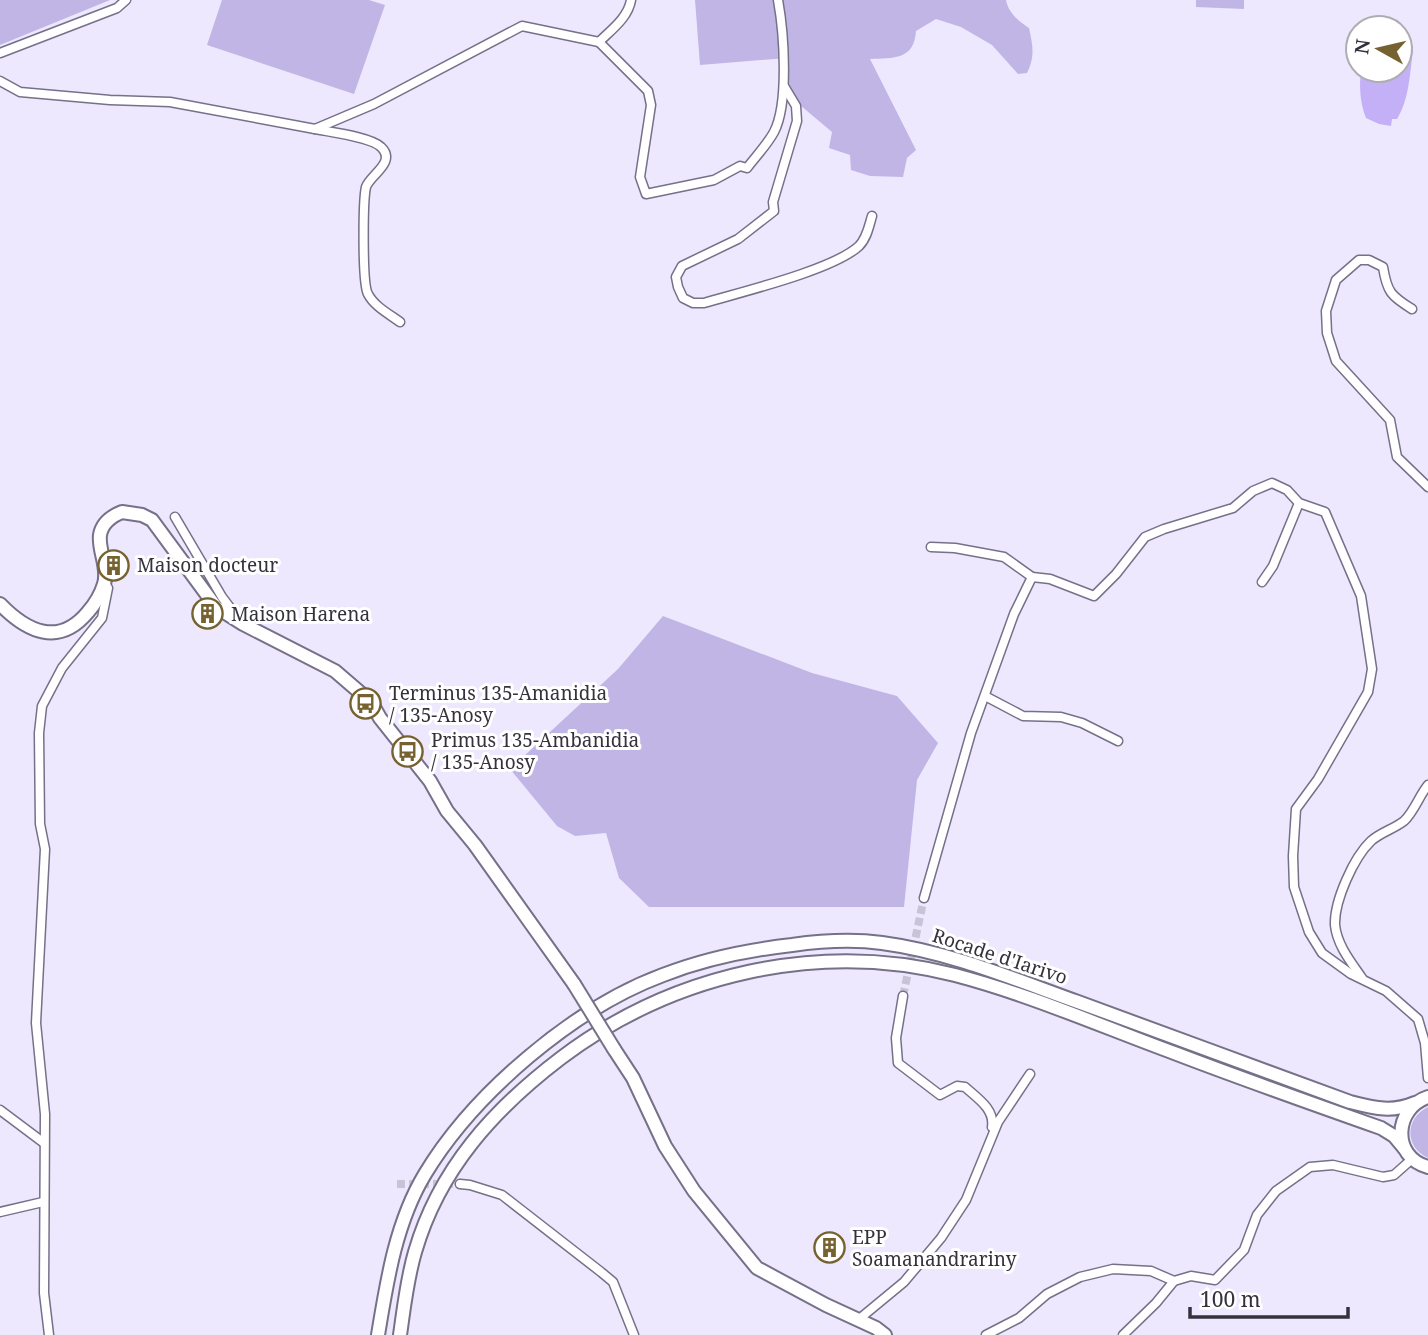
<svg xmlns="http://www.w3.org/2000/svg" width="1428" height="1335" viewBox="0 0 1428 1335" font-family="'Noto Serif',serif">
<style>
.green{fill:#c1b5e6}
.water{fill:#c3b0f7}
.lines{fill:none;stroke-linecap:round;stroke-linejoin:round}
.street-tunnel{stroke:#c8c4d7;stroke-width:8;stroke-dasharray:8 4;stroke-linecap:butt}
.street-casing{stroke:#767088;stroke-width:11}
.secondary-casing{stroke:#767088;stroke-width:16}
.primary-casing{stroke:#767088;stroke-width:16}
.street{stroke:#fff;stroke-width:8}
.secondary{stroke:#fff;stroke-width:12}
.primary{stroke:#fff;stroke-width:12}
.secondary-bridge-casing{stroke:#767088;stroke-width:16;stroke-linecap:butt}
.secondary-bridge{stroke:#fff;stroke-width:12}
.labels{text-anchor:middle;stroke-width:6;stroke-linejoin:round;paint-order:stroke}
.poi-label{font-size:19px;fill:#35323d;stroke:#fff;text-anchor:start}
.street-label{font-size:19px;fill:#35323d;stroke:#fff}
</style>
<rect width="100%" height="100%" fill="#ede8fe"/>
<!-- green -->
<g class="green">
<path d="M0 0H110L0 45Z"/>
<path d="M222 0H369L385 5 354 94 207 45Z"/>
<path d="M695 0H1006C1008 12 1019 22 1029 28 1033 46 1035 57 1027 73L1018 74 992 45 961 27 936 19 916 31C914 60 894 58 870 59L916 150 907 158 903 177 870 176 851 170 850 155 829 148 832 132 794 100 789 85 787 58 700 65Z"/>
<path d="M1196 0H1244V9L1196 7Z"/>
<path d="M663 616 812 673 897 696 938 743 917 780 904 907H649L619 878 606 833 575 836 557 826 510 769 618 669Z"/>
<path d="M1428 1107V1158C1404 1147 1405 1118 1428 1107Z"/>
</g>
<!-- water -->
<path class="water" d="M1400 39 1404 40 1413 50C1410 73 1409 100 1397 119H1392L1391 126 1379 124 1366 118C1360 103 1359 86 1361 70H1400Z"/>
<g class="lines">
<!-- street-tunnel -->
<g class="street-tunnel">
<path d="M903 996 924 898"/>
<path d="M397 1184H460"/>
</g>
<defs>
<g id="street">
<path d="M599 42 648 91 651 105 640 177 646 194 714 180 740 166 747 168C756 156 767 145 774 132 789 103 784 33 778 0"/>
<path d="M0 53 117 8 126 0"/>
<path d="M0 81 20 92 110 100 170 102 315 129 374 104 522 26 599 42C611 30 628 18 631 0"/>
<path d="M784 86 796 106 797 121 773 202 774 211 738 239 682 266 676 277 678 287 683 298 693 303H704C741 292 833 270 859 246 867 238 869 226 872 216"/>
<path d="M315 129C330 132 371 137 381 147 397 162 370 175 366 187 363 200 362 284 368 294 374 306 389 314 400 322"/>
<path d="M1412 309C1391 296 1387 292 1383 267L1369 260H1359L1336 280 1326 311 1327 333 1336 361 1390 420 1397 457 1428 487"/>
<path d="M175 517 222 597 241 622"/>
<path d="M931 547 955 548 1004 557 1032 577"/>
<path d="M1262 582 1273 566 1299 503 1325 512 1361 596 1372 669 1368 692 1318 779 1296 809 1293 856 1294 887 1309 932 1322 953 1351 974 1386 991 1418 1019 1425 1043 1428 1078"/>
<path d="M985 696 1023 716 1061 717 1082 723 1118 741"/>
<path d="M924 898 971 733 1014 614 1032 577 1050 579 1094 596 1116 574 1145 537 1164 529 1233 508 1253 491 1272 483 1287 490 1299 503"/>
<path d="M1362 978C1351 962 1337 945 1335 925 1334 901 1354 857 1371 841 1381 832 1394 829 1404 821 1414 812 1419 796 1428 785"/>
<path d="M903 996 896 1038 898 1063 940 1095 957 1086 965 1087C977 1098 995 1109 992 1127"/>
<path d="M0 1110 44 1143"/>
<path d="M460 1184 470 1185 502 1195 601 1272 613 1282 634 1335"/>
<path d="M0 1212 43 1202"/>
<path d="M858 1320 904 1282 941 1238 966 1200 998 1122 1030 1074"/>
<path d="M49 1335 44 1293 45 1114 36 1023 45 849 40 824 39 733 42 706 62 668 102 618 108 588 106 585"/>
<path d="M986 1335 1019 1318 1047 1294 1080 1277 1113 1269 1151 1271 1174 1281"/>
<path d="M1123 1335 1156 1303 1174 1281 1191 1276 1215 1280 1244 1250 1257 1215 1276 1191 1310 1167 1333 1165 1383 1177 1394 1175 1412 1159"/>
</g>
<g id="secondary">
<path d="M0 604C27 632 59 647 88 612 95 604 101 594 104 584 109 567 98 551 100 535 102 523 112 516 122 512L142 515 152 520 216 607 243 624 335 671 371 702 380 718 430 781 447 811 475 845 574 984"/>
<path d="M614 1049 633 1078 665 1146 694 1191 757 1268 826 1305 876 1328 885 1335"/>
<path d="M378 1335C387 1280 396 1222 425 1174 474 1093 574 1008 663 975 704 959 748 950 792 945 821 941 852 939 882 943 950 952 1014 979 1078 1002 1169 1035 1259 1069 1350 1102 1374 1108 1391 1113 1415 1103"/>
<path d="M400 1335C404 1307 407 1279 415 1252 439 1169 494 1109 561 1058 672 974 819 940 955 975 1031 995 1103 1027 1177 1054 1245 1080 1313 1104 1381 1128L1394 1136 1404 1148"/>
</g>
<path id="primary" d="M1428 1097C1394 1108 1391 1157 1428 1167"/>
</defs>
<!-- street casing -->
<use href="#street" class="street-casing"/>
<!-- secondary casing -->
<use href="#secondary" class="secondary-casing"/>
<!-- primary casing -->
<use href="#primary" class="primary-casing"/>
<!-- street -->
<use href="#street" class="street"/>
<!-- secondary -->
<use href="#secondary" class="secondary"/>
<!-- primary -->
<use href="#primary" class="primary"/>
<defs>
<path id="secondary-bridge" d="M574 984 614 1049"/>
</defs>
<!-- secondary-bridge casing -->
<use href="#secondary-bridge" class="secondary-bridge-casing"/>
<!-- secondary-bridge -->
<use href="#secondary-bridge" class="secondary-bridge"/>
</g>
<!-- icons -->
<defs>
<symbol id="building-ring" viewBox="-11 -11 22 22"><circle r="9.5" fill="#fff" stroke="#766130" stroke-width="1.5"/><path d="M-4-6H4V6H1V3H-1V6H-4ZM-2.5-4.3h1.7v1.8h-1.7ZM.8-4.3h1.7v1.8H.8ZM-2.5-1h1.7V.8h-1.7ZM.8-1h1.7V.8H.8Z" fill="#766130"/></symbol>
<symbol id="bus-ring" viewBox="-11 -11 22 22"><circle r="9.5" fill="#fff" stroke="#766130" stroke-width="1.5"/><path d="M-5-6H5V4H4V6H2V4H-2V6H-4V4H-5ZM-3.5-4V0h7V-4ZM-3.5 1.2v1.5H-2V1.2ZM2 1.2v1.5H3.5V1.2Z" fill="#766130"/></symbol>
</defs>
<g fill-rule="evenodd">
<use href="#building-ring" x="96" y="548" width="35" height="35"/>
<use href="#building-ring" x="190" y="596" width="35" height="35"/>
<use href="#bus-ring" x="348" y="686" width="35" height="35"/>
<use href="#bus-ring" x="390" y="734" width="35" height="35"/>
<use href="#building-ring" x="812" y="1230" width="35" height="35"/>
</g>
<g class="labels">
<!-- poi labels -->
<g class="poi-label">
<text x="137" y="572">Maison docteur</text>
<text x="231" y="621">Maison Harena</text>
<text x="389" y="700">Terminus 135-Amanidia<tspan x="389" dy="22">/ 135-Anosy</tspan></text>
<text x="431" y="747">Primus 135-Ambanidia<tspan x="431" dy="22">/ 135-Anosy</tspan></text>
<text x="852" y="1244">EPP<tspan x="852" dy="22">Soamanandrariny</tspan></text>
</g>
<!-- street labels -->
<g class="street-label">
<text transform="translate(1000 956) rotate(18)" y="7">Rocade d'Iarivo</text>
</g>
</g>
<!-- north arrow -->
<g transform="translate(1379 49) rotate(278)"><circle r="33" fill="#ffffff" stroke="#aeadb1" stroke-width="2"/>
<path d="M0-5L12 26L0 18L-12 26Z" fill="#766130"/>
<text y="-10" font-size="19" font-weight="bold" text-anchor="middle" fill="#35323d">N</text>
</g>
<!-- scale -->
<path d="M1190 1307v10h158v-10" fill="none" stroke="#35323d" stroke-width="3.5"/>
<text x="1200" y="1307" font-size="21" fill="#35323d" stroke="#ffffff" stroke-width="5" paint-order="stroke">100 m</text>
</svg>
